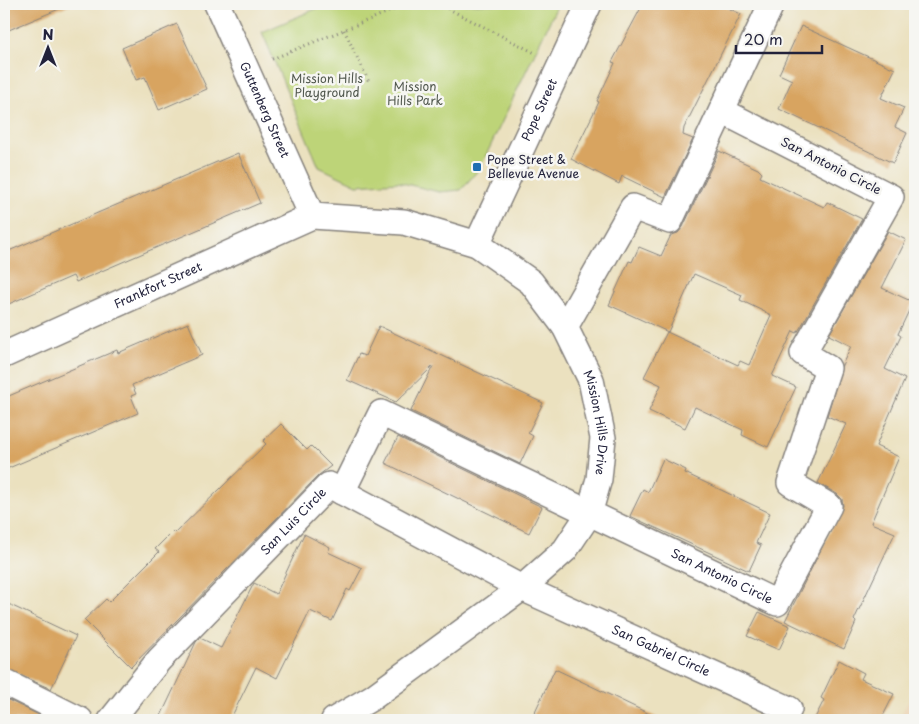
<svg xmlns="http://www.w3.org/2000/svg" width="919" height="724" viewBox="0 0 919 724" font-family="'Playpen Sans',sans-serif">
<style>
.built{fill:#ecd7ba}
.green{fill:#bdd478;stroke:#707b5a}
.building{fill:#d8a461}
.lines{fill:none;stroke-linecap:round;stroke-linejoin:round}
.street-casing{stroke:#86827d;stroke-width:28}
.path{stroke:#86827d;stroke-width:3;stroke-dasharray:1 4;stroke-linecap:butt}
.street{stroke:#fff;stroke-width:25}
.poi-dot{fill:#1f6fb2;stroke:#f6f6f2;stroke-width:2}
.labels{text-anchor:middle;stroke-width:5;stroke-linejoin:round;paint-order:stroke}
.park-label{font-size:12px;fill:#50574d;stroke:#f6f6f2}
.street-label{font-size:12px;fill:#22223b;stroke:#f6f6f2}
.poi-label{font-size:12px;fill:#22223b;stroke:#f6f6f2;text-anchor:start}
</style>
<rect width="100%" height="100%" fill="#f6f6f2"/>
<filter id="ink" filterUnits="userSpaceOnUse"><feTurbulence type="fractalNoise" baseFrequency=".02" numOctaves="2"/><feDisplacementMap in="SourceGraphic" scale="10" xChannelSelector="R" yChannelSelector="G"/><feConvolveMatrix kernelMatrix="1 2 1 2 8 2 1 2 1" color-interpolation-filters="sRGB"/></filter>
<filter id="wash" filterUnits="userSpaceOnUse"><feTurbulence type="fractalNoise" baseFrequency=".0096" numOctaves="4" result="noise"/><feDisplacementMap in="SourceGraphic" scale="20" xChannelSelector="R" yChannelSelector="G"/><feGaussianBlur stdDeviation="1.12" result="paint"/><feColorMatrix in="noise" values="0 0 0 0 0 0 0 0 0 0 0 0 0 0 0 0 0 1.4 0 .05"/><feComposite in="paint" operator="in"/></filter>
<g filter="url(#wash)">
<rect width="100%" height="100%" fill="#ebe1bf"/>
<!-- built -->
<path class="built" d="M915 689V720H898Z"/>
<!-- green -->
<path class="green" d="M327 4H558L480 168 461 190 439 192 398 182 357 185 319 167 262 32Z"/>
<g id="blocks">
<!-- building -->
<g class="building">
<path d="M4 4H71L4 32Z"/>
<path d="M643 4H719L741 14 684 128 683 135 693 139 665 197 622 176 619 184 571 159 599 102 597 101 615 63 612 62Z"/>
<path d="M177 24 207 89 159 110 145 77 136 80 122 48Z"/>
<path d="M801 26 895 69 881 98 904 108 895 127 907 133 893 163 779 109 792 80 779 74Z"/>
<path d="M719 151 758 169 762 173 760 177 824 207 827 202 862 219 803 323 797 333 793 331 772 376 796 387 768 447 742 435 743 430 695 407 685 428 649 411 661 385 644 377 667 332 738 365 740 361 749 365 771 315 740 300 742 295 694 274 668 332 609 305 629 261 632 262 639 247 661 256 671 235 678 233 683 227Z"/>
<path d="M238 153 260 203 76 282 73 276 4 306V253Z"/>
<path d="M888 231 906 240 882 288 913 302 898 334 901 336 885 369 905 379 876 446 899 457 871 523 895 533 854 620 856 622 844 649 785 621 843 506 842 499 837 494 818 483 846 424 827 416 842 365 851 346 829 335Z"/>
<path d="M188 323 202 355 132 385 136 394 131 396 138 413 4 470V398L117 350 118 353Z"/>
<path d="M379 326 543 403 528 433 533 436 520 464 411 411 433 366 396 402 347 380 359 354 365 356Z"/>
<path d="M281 424 307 450 311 446 331 466 319 475 131 667 84 620 106 599 109 602 159 552 155 549 173 531 175 533 266 444 263 441Z"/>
<path d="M398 437 542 507 529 533 385 463Z"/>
<path d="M663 459 686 470 685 473 770 513 756 543 761 545 749 571 630 516 643 489 648 492Z"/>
<path d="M304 534 330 547 328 552 362 568 350 591 347 589 332 621 310 611 277 678 256 667 230 720H159L196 642 200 638 221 648 254 583 276 594Z"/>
<path d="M4 602 76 636 51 689 4 668Z"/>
<path d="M759 612 790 626 779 650 747 636Z"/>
<path d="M839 660 864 673 861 679 894 694 881 720H814L824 700 821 698Z"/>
<path d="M555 669 587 684 662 720H531Z"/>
<path d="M4 698 39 715 36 720H4Z"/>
</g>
</g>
</g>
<g filter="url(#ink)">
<use href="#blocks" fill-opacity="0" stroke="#86827d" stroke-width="1"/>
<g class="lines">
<defs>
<g id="street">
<path id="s1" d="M217 4 312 216"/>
<path id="s2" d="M477 244 589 4"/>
<path d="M565 327 633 207 670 221 770 7"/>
<path id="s3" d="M4 355 312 216 404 222 477 244 531 282 565 327 591 380 603 438 599 479 589 514 565 550 522 588 373 697 334 720"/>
<path id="s4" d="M342 492 381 413 777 603 829 506 790 483 828 368 803 353 891 197 722 111"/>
<path d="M4 682 80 720"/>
<path id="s5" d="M111 720 159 660 329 485 522 588 789 709 783 720"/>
</g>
</defs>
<!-- street casing -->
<use href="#street" class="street-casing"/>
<!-- path -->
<g class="path">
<path d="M439 4 537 54"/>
<path d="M344 30 369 82"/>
<path d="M272 59 408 4"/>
</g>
<!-- street -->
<use href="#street" class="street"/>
</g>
</g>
<!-- markers -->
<rect class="poi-dot" x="472" y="162" width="10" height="10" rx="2.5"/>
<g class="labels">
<!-- park labels -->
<g class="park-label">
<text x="327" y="83">Mission Hills<tspan x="327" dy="14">Playground</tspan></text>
<text x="415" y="91">Mission<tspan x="415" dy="14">Hills Park</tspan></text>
</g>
<!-- street labels -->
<g class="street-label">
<text dy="4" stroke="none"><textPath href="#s1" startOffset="116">Guttenberg Street</textPath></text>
<text dy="4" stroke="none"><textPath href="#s2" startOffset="148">Pope Street</textPath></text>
<text transform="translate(831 166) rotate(27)" y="4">San Antonio Circle</text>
<text dy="4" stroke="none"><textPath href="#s3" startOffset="169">Frankfort Street</textPath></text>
<text dy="4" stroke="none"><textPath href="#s3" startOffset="731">Mission Hills Drive</textPath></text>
<text dy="4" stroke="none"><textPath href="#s5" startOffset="270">San Luis Circle</textPath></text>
<text dy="4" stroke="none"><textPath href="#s4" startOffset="466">San Antonio Circle</textPath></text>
<text dy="4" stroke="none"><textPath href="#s5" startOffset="692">San Gabriel Circle</textPath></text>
</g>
<!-- poi labels -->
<g class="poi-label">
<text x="487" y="164">Pope Street &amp;<tspan x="487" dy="14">Bellevue Avenue</tspan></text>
</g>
</g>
<!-- margin -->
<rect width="919" height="724" fill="none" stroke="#f6f6f2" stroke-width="20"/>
<!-- north arrow -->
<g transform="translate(48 48)" stroke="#f6f6f2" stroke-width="4" paint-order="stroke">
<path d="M0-4L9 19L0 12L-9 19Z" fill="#22223b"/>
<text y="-8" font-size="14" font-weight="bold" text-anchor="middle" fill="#22223b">N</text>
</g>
<!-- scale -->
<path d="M736 45v8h86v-8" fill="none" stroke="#22223b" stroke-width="2.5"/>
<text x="744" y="45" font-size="15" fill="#22223b" stroke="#f6f6f2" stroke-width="4" paint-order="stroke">20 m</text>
</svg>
